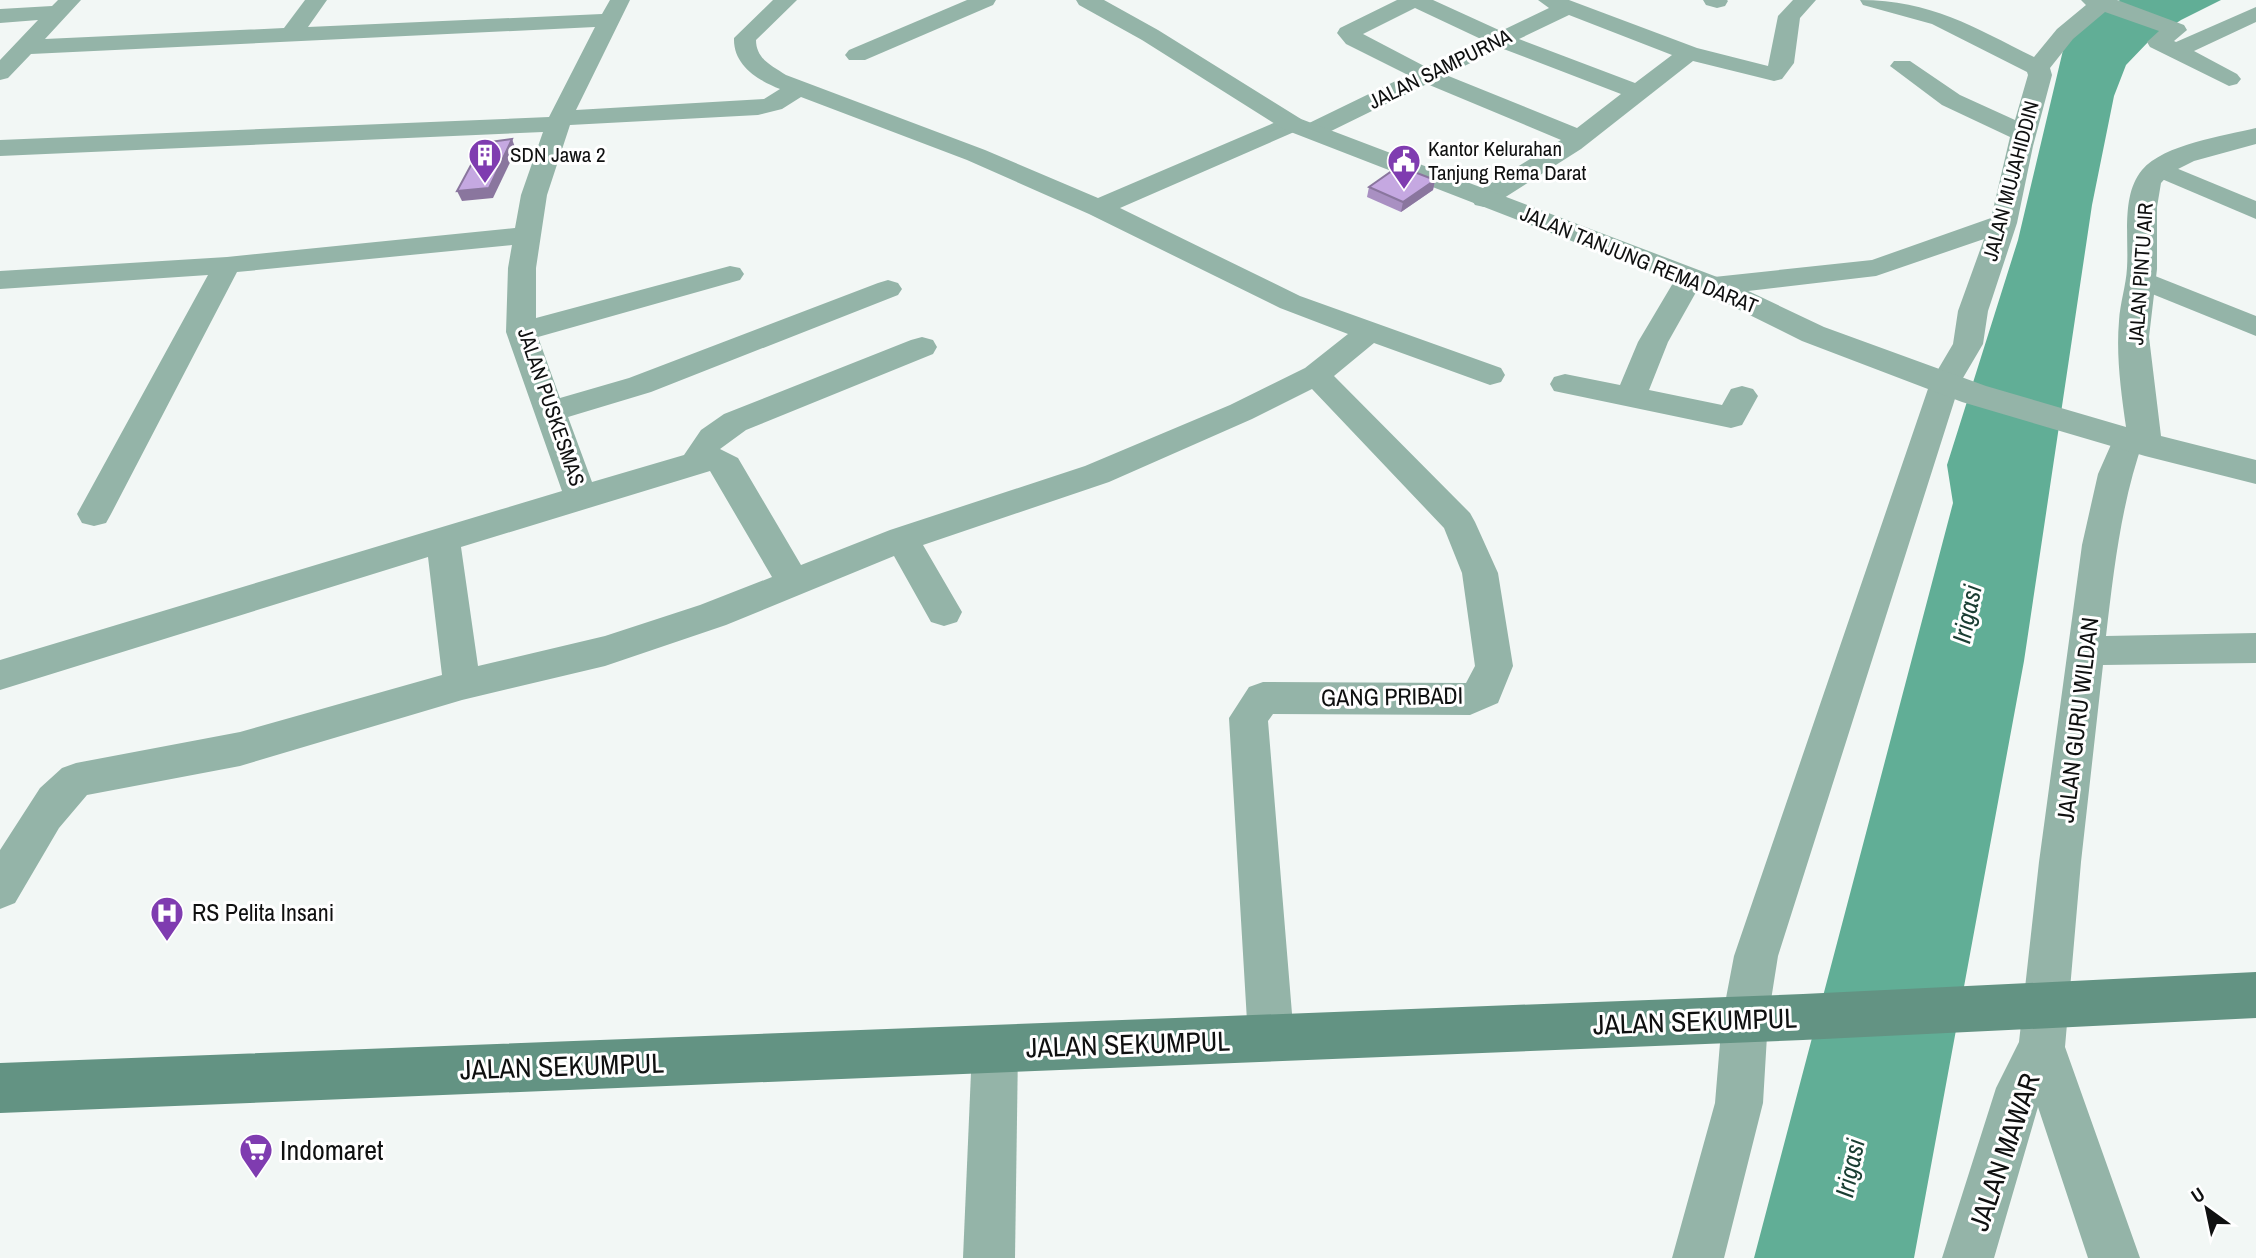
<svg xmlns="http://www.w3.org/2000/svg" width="2256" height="1258" viewBox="0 0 2256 1258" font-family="'Archivo Narrow',sans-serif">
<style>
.water{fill:#61ae96}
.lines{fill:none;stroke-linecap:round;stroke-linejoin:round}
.minor{fill:#94b4a8;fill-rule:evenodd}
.tertiary{fill:#94b4a8;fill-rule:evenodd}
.secondary{fill:#639383;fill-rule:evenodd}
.wall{fill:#a990c2}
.shaded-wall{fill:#8a769e}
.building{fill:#c5a8e1;stroke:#8a769e;stroke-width:2}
.labels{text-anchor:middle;stroke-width:6;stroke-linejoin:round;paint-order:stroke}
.far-street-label{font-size:21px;fill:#0f1010;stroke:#fff}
.far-poi-label{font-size:21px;fill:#0f1010;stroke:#fff;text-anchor:start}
.street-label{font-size:24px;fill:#0f1010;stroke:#fff}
.poi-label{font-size:24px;fill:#0f1010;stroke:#fff;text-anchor:start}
.water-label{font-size:26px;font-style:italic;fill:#193d32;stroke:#fff}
.near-street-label{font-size:28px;fill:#0f1010;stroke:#fff}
.near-poi-label{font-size:28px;fill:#0f1010;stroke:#fff;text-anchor:start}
</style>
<rect width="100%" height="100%" fill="#f2f7f5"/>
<!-- water -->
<path class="water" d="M2120 0H2221L2181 20 2149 41 2126 65 2114 96 2092 205 2024 661 1914 1258H1754L1953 503 1947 465 2018 240 2064 46 2098 11Z"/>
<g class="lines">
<!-- minor -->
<g class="minor">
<path d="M58 0H81L45 39 284 28 305 0H327L308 27 602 14 610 0H630L576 110 764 99 780 89C757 80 733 65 734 38L773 0H797L756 40C756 59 772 66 786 75L985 150 1098 198 1283 119 1292 117 1301 119 1304 124 1301 129 1120 208 1300 296 1501 368 1505 375 1501 382 1490 385 1374 343 1334 376 1470 513 1475 522 1498 573 1513 666 1498 703 1470 715 1273 714 1268 721 1294 1038 1287 1054 1271 1061 1255 1054 1248 1038 1229 718 1249 687 1263 682 1466 683 1475 666 1462 573 1444 528 1312 389 1252 419 1109 482 923 545 962 612 957 622 944 626 931 622 894 556 726 625 605 666 462 700 240 766 87 795 59 828 15 903 0 909V850L40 788 62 768 76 763 240 732 442 675 428 557 0 690V660L562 491 506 332 508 268 512 245 237 272 111 514 106 523 94 526 82 523 77 514 208 275 0 289V271L227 257 515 228 521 195 543 132 0 156V140L549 117 595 27 31 54 8 78 0 80V60L38 20 0 23V9L52 6ZM801 97 967 160 1089 214 1280 308 1348 334 1305 368 1230 405 1085 466 890 530 801 565 738 458 720 449 746 430 933 354 937 347 933 340 922 337 911 340 724 414 701 430 684 455 592 482 568 417 651 392 898 295 902 289 898 283 888 280 878 283 629 378 560 398 538 337 740 280 744 274 740 268 730 266 536 318V268L547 195 570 125 758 115 782 109ZM710 471 772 577 700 605 605 636 478 666 461 547Z"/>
<path d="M967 0H996L993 5 865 60H849L845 55 849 50Z"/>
<path d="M1397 0H1433L1501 31 1549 8 1538 0H1569L1697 48 1768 66 1778 16 1793 0H1816L1800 18 1794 63 1782 79 1774 81 1693 61 1581 149 1493 205 1484 207 1475 205 1471 199 1475 193 1561 140 1427 84 1323 135 1314 137 1305 135 1302 130 1305 125 1408 75 1346 44 1337 33 1340 28ZM1415 8 1483 40 1426 67 1363 34ZM1569 15 1672 55 1635 83 1519 39ZM1501 48 1621 94 1577 128 1446 75Z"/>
<path d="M1703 0H1727L1728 1 1725 6 1717 8 1706 5Z"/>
<path d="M1860 0C1931 0 1973 27 2034 57L2057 29 2086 5 2081 0H2117L2184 25 2187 30 2174 41 2176 42 2256 7V22L2194 51 2237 74 2241 79 2237 84 2229 86 2150 47 2147 42 2159 31 2105 12 2073 39 2050 68 2052 75 2033 146 2017 223 1988 311 1983 344 1960 383 1778 956 1768 1019 1763 1103 1724 1258H1672L1715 1103 1722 1019 1734 956 1930 383 1953 344 1958 311 1984 239 1876 276 1714 295 1704 292 1700 286 1704 280 1714 277 1872 260 1991 218 2010 137 1942 105 1890 66 1894 61H1910L1960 95 2015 120 2028 75 2027 72 1932 24 1863 5Z"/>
<path d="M2159 161 2256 201V219L2150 174 2146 169 2150 164Z"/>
<path d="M1690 269 1700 272 1704 278 1668 342 1649 390 1722 405 1731 389 1742 386 1753 389 1758 396 1742 425 1731 428 1554 391 1550 384 1554 377 1565 374 1620 385 1638 342 1676 278 1680 272Z"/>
<path d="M2140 270 2256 316V336L2130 285 2126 279 2130 273Z"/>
<path d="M2128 428 2139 431 2144 439C2121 503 2114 569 2106 636L2256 633V663L2103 665 2081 862 2065 1047 2140 1258H2088L2038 1107 1994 1258H1942L1996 1088 2019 1042 2039 862 2082 545 2098 474 2117 431Z"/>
<path d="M995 1026 1012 1033 1018 1049 1015 1258H963L972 1049 978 1033Z"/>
</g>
<!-- tertiary -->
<path class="tertiary" d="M1076 0H1104L1158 30 1301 119 1725 280 1824 327 1986 386 2126 427C2121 392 2116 356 2119 321 2120 303 2126 286 2127 268 2129 238 2121 195 2142 170 2164 144 2224 136 2256 128V144L2194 161 2170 173 2161 183 2157 207V269L2149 337 2161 436 2256 460V484L2145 456 1962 402 1802 341 1703 292 1283 129 1142 40 1079 5Z"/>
<!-- secondary -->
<path class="secondary" d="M2256 972V1018L1803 1040 0 1113V1063L1803 994Z"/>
</g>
<!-- wall -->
<path class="wall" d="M1435 180 1433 190 1401 212 1367 197 1369 187Z"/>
<!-- shaded-wall -->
<g class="shaded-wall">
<path d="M512 139 516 150 493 198 462 201 457 191Z"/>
<path d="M1435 180 1433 190 1401 212 1403 202Z"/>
</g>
<!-- building -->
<g class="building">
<path d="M512 139 489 188 457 191 483 143Z"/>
<path d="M1399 166 1435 180 1403 202 1369 187Z"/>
</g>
<!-- icons -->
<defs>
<symbol id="building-pin" viewBox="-11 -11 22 30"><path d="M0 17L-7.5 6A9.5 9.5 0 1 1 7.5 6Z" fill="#7f3cb0" stroke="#fff"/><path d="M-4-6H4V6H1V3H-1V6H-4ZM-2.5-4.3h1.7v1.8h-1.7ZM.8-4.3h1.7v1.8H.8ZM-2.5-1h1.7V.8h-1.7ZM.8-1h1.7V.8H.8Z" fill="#fff"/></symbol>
<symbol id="civic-pin" viewBox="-11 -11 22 30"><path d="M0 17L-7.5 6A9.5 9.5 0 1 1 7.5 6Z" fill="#7f3cb0" stroke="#fff"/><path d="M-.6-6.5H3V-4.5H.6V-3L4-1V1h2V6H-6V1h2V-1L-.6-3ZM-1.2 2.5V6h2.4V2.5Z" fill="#fff"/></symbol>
<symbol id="hospital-pin" viewBox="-11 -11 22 30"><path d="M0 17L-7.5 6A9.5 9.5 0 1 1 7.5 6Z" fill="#7f3cb0" stroke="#fff"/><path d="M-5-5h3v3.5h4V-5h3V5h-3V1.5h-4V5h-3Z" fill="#fff"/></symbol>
<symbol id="supermarket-pin" viewBox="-11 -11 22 30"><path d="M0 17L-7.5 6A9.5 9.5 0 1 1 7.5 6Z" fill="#7f3cb0" stroke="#fff"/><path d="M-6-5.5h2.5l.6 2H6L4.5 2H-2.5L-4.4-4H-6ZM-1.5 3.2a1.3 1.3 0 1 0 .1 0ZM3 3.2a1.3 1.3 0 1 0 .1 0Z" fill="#fff"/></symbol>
</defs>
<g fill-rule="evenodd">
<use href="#building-pin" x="466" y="136" width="38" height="52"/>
<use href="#civic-pin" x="1385" y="142" width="38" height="52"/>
<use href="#hospital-pin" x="148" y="894" width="38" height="52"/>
<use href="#supermarket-pin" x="237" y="1131" width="38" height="52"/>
</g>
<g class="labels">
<!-- far-street labels -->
<g class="far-street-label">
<text transform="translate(1440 69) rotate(-26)" y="7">JALAN SAMPURNA</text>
<text transform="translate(2011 181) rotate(-75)" y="7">JALAN MUJAHIDDIN</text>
<text transform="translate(1639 260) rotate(22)" y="7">JALAN TANJUNG REMA DARAT</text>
<text transform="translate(2141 274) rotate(-86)" y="7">JALAN PINTU AIR</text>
<text transform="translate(551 407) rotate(71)" y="7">JALAN PUSKESMAS</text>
</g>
<!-- far-poi labels -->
<g class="far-poi-label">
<text x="1428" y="156">Kantor Kelurahan<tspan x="1428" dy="24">Tanjung Rema Darat</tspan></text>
<text x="510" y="162">SDN Jawa 2</text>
</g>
<!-- street labels -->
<g class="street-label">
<text transform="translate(1392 697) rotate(-1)" y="8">GANG PRIBADI</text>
<text transform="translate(2078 720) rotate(-83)" y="8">JALAN GURU WILDAN</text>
</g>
<!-- poi labels -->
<g class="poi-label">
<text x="192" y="921">RS Pelita Insani</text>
</g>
<!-- water labels -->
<g class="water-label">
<text transform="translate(1967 614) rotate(-78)" y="9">Irigasi</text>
<text transform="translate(1850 1168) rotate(-78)" y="9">Irigasi</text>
</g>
<!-- near-street labels -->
<g class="near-street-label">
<text transform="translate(1695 1021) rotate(-2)" y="10">JALAN SEKUMPUL</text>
<text transform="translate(1128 1044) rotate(-2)" y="10">JALAN SEKUMPUL</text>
<text transform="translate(562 1066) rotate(-2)" y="10">JALAN SEKUMPUL</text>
<text transform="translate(2004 1152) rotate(-71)" y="10">JALAN MAWAR</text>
</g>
<!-- near-poi labels -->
<g class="near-poi-label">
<text x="280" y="1160">Indomaret</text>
</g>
</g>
<!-- north arrow -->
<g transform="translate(2207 1209) rotate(327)" stroke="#ffffff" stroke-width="5" paint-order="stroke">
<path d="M0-5L12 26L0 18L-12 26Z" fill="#0f1010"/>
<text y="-10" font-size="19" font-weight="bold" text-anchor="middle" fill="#0f1010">U</text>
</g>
</svg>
